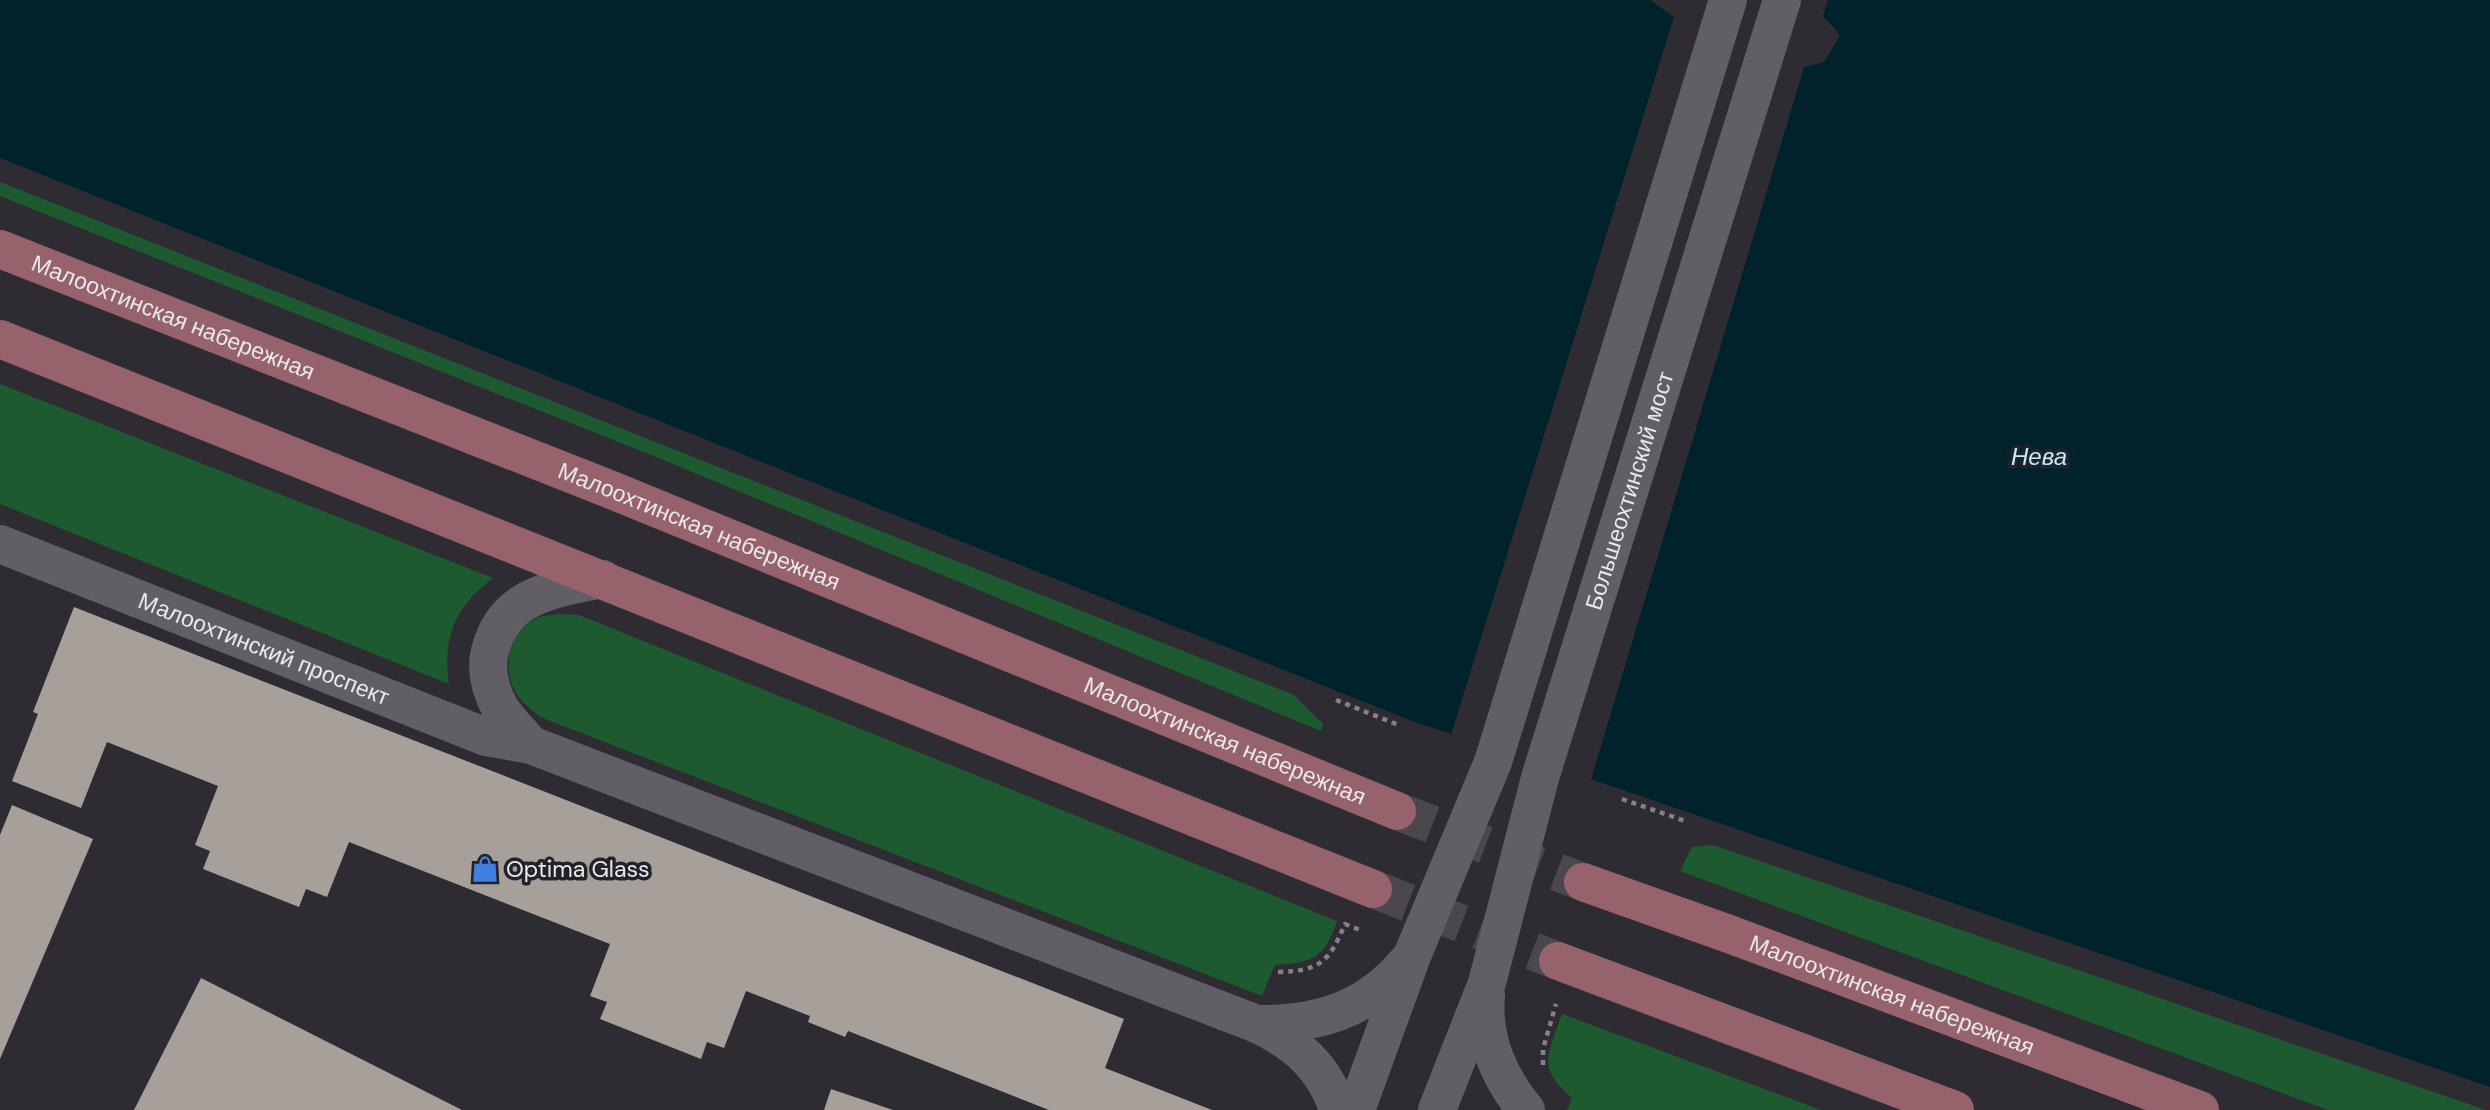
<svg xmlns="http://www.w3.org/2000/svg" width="2490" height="1110" viewBox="0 0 2490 1110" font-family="'DM Sans',sans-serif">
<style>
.green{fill:#1d5a30}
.water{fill:#00232b}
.pier{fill:#2e2c32}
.building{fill:#a7a09a}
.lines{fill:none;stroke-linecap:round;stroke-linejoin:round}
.primary-tunnel{stroke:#4a484e;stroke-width:38;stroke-dasharray:38 19;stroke-linecap:butt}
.path{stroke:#848287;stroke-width:4.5;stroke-dasharray:5 5;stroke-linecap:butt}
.secondary{stroke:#615e66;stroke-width:38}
.primary{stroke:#96636d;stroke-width:38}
.labels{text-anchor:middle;stroke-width:7;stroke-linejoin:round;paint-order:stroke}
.street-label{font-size:23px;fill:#e9e8ec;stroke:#242228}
.poi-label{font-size:23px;fill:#e9e8ec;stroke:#242228;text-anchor:start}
.water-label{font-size:24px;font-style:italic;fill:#baeffc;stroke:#242228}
</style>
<rect width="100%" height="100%" fill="#2e2c32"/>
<!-- green -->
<g class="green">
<path d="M0 182 1294 695 1323 724 1321 731 656 457 0 196Z"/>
<path d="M0 384 493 578C456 606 442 637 449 684L0 504Z"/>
<path d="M559 614 579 615 1337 921C1325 958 1312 963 1275 965L1262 996 540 717C531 709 522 703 516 693 500 667 510 625 543 616 548 615 554 615 559 614Z"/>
<path d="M1713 845 2486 1110H2328L1680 871 1692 847Z"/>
<path d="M1562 1014 1821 1110H1567L1572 1098C1536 1067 1548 1055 1562 1014Z"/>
</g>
<!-- water -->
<path class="water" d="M0 0H1650L1674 16 1804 67 1824 62 1839 35 1823 16 1790 0H2490V1087L1617 788 1409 720 0 158Z"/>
<!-- pier -->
<g class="pier">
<path d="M1650 0H1657L1676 13 1804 63 1822 59 1835 35 1821 19 1788 3 1787 0H1828L1823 16 1840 35 1824 62 1804 67 1590 783 1450 738 1674 17Z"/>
<path d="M1339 692 1409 720 1408 723 1338 695Z"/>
<path d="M1617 788 1688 813 1687 816 1616 791Z"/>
</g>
<!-- building -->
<g class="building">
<path d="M74 607 1124 1019 1105 1068 1212 1110H1049L848 1031 845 1037 808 1022 810 1016 746 991 724 1048 707 1042 701 1059 600 1019 607 1002 590 996 610 944 349 842 327 897 306 889 299 907 203 869 210 851 195 845 218 786 107 742 81 808 12 781 38 714 33 712Z"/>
<path d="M12 805 93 839 0 1059V835Z"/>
<path d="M201 978 462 1110H134Z"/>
<path d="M831 1089 893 1110H824Z"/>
</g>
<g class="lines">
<!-- primary-tunnel -->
<g class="primary-tunnel">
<path d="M1397 811 1583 882"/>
<path d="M1373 889 1558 961"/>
</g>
<!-- path -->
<g class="path">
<path d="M1336 700 1401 726"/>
<path d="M1622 799 1685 821"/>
<path d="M1278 972C1320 971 1329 962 1345 924L1360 930"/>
<path d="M1543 1065V1049L1556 1004"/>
</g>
<!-- secondary -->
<g class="secondary">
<path id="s1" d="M0 544 486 737 531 745"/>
<path d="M603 579C554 589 504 594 490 651 485 670 491 691 500 708 508 721 521 733 531 745L1257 1024C1296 1043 1325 1067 1338 1110"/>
<path d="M1486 996C1482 1038 1499 1078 1526 1110"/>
<path d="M1257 1024C1317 1025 1367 1010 1406 963"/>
<path d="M1356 1110 1412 956 1493 762 1728 0"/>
<path id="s2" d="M1437 1110 1487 983 1540 778 1782 0"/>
</g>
<!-- primary -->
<g class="primary">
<path id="s3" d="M0 249 609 489 1397 811"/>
<path d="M0 339 1373 889"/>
<path id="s4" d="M1583 882 1729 934 2200 1110"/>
<path d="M1558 961 1955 1110"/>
</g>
</g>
<!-- icons -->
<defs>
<symbol id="shop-bare" viewBox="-9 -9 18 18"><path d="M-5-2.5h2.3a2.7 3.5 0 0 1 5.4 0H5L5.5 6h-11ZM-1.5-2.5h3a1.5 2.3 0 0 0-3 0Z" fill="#3f7fe0" stroke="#242228" stroke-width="2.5" paint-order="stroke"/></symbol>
</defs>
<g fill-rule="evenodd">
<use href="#shop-bare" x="466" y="850" width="38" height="38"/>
</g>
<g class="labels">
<!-- street labels -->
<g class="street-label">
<text dy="8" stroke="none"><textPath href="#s3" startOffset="186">Малоохтинская набережная</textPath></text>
<text dy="8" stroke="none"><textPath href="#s2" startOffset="649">Большеохтинский мост</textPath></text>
<text dy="8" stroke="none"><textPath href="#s3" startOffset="752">Малоохтинская набережная</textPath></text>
<text dy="8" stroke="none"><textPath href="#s1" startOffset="284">Малоохтинский проспект</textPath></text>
<text dy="8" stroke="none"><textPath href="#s3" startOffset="1320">Малоохтинская набережная</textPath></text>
<text dy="8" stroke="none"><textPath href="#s4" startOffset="329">Малоохтинская набережная</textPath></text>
</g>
<!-- poi labels -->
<g class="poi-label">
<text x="506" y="877">Optima Glass</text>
</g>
<!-- water labels -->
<g class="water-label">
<text x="2039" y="465">Нева</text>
</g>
</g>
</svg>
